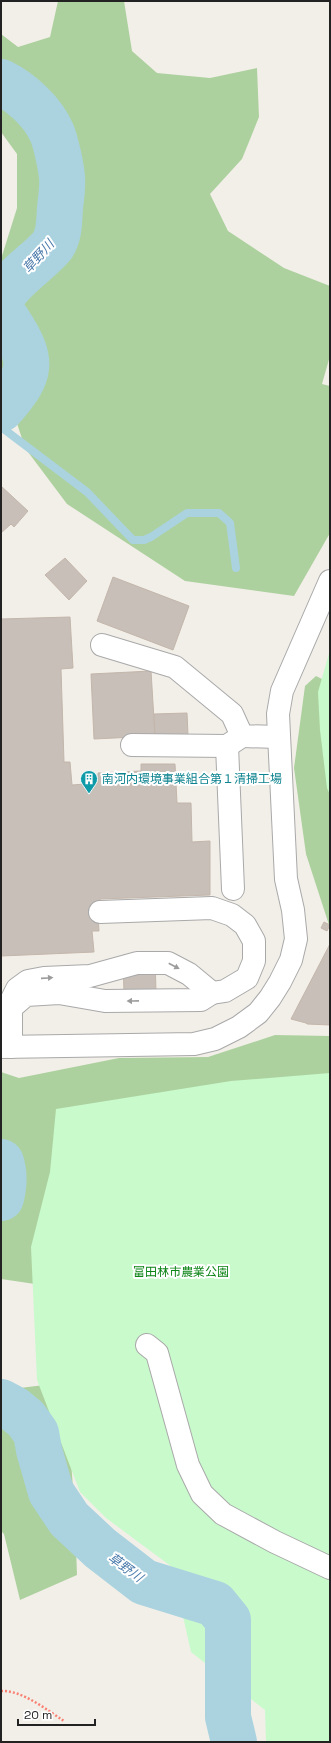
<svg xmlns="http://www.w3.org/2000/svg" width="331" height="1743" viewBox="0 0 331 1743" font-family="'Space Grotesk','Noto Sans JP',sans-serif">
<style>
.forest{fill:#add19e}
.park{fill:#c8facc}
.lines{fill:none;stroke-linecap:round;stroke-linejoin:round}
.stream{stroke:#aad3df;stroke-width:8}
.river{stroke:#aad3df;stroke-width:46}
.building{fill:#c7bfb8;stroke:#c4b6ab}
.minor-casing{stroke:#a9a9a9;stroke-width:24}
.path{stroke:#fa8072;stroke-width:2.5;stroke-dasharray:2 2;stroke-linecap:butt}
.minor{stroke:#fff;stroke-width:22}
.oneway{fill:#9c9c9c}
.labels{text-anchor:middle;stroke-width:4;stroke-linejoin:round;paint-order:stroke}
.culture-label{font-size:12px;fill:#0d838f;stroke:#fff;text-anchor:start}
.park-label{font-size:12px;fill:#0c8416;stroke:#fff}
.water-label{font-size:13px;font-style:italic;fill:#4a7aab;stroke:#fff}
</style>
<rect width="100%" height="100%" fill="#f2efe9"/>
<!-- forest -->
<g class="forest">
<path d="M58 1H124L132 51 157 73 210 78 257 68 259 117 242 159 210 194 228 231 284 268 330 286V356L322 384 330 386V533L294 596 185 581 67 504 25 448 1 374V259L17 208V154L1 132V34L18 47 50 37Z"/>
<path d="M316 676 330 683V928L306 854 294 768 305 686Z"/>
<path d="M275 1035 330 1036V1241L35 1284 1 1279V1072L19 1078 119 1058 208 1057Z"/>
<path d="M1 1384 12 1389 44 1385 70 1447 75 1516 77 1575 20 1600 4 1534 1 1531Z"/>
</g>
<!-- park -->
<g class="park">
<path d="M330 650V795L327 788 320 730 318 692Z"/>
<path d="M330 1073V1742H266L265 1710 191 1652 172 1567 106 1518 80 1492 37 1380 31 1247 50 1172 56 1109 231 1081Z"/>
</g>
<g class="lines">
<!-- stream -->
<path class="stream" d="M1 427 87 492 133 540H144L151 537 187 513H219L230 523 236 568"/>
<!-- river -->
<g class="river">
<path d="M1 82C21 92 43 112 52 133 56 143 61 166 62 177 63 187 61 198 60 208 59 220 60 235 52 246 40 261 7 282 2 299 0 307 3 315 8 321 34 361 33 373 1 409"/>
<path d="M1 1162C5 1174 4 1186 1 1198"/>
<path d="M1 1402 14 1409 26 1419 36 1433 39 1450 51 1492 69 1519 100 1548 144 1582 215 1604 228 1620V1717L234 1742"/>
</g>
</g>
<!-- building -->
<g class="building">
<path d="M1 486 28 511 14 527 11 524 1 533Z"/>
<path d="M65 558 87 581 69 600 45 575Z"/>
<path d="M113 577 189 606 173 650 97 621Z"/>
<path d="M70 617 73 668 61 669 64 762H70L72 785 98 783V773L141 771V764H175L177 803H191L192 842 210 841V895L100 899V901H97L99 931H92L94 952 1 956V619Z"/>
<path d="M151 671 155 736 94 739 91 674Z"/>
<path d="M187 713 188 735 155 736 154 714Z"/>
<path d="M324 922 330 925 327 931 321 928Z"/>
<path d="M330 944V1025L307 1024 306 1023 291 1019Z"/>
<path d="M123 955H155L156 993 124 994Z"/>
</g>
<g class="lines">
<defs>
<g id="minor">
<path d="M102 645 175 667 232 714 242 736 278 737"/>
<path d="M132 745 227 746 239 738"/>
<path d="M227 746 233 889"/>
<path d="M11 1008 26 995 59 993 105 1001 201 1000 212 993 225 991 247 978 254 961V941L245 925 232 915 212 908 100 912"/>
<path d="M1 1047 194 1044 215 1039 239 1027 258 1013 270 998 280 982 291 960 296 939 293 910 286 879 278 714 282 691 330 581"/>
<path d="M11 1047V1008L12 999 17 989 28 981 44 978 90 976 137 963H168L189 974 212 993"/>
<path d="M147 1345 157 1353 188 1465 202 1494 223 1514 275 1542 330 1568"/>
</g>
</defs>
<!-- minor casing -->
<use href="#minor" class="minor-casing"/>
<!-- path -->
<path class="path" d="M1 1691C22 1690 47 1710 64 1721"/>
<!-- minor -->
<use href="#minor" class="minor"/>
</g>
<!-- one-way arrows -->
<defs><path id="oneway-solid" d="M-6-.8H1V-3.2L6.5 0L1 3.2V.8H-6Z"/></defs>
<g class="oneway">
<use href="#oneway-solid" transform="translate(174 966) rotate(28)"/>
<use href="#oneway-solid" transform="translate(47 978) rotate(-4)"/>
<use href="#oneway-solid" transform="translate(133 1001) rotate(179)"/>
</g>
<!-- icons -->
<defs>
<symbol id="building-pin" viewBox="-11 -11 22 30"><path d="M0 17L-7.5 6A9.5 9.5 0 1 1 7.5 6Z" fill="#0f9aa8" stroke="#fff"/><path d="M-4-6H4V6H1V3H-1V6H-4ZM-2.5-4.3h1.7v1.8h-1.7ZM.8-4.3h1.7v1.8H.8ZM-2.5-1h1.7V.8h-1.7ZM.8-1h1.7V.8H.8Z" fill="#fff"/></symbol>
</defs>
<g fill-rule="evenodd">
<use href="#building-pin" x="79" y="769" width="20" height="27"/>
</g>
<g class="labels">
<!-- culture labels -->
<g class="culture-label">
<text x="102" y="783">南河内環境事業組合第１清掃工場</text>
</g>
<!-- park labels -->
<g class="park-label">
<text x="181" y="1276">富田林市農業公園</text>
</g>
<!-- water labels -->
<g class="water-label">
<text transform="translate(38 256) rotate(-48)" y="5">草野川</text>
<text transform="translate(126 1567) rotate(36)" y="5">草野川</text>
</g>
</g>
<!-- border -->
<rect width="331" height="1743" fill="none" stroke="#222222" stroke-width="4"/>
<!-- scale -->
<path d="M18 1719v6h77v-6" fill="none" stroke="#222222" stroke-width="2"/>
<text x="24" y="1719" font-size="12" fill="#222222" stroke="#ffffff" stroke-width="3" paint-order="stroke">20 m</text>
</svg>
